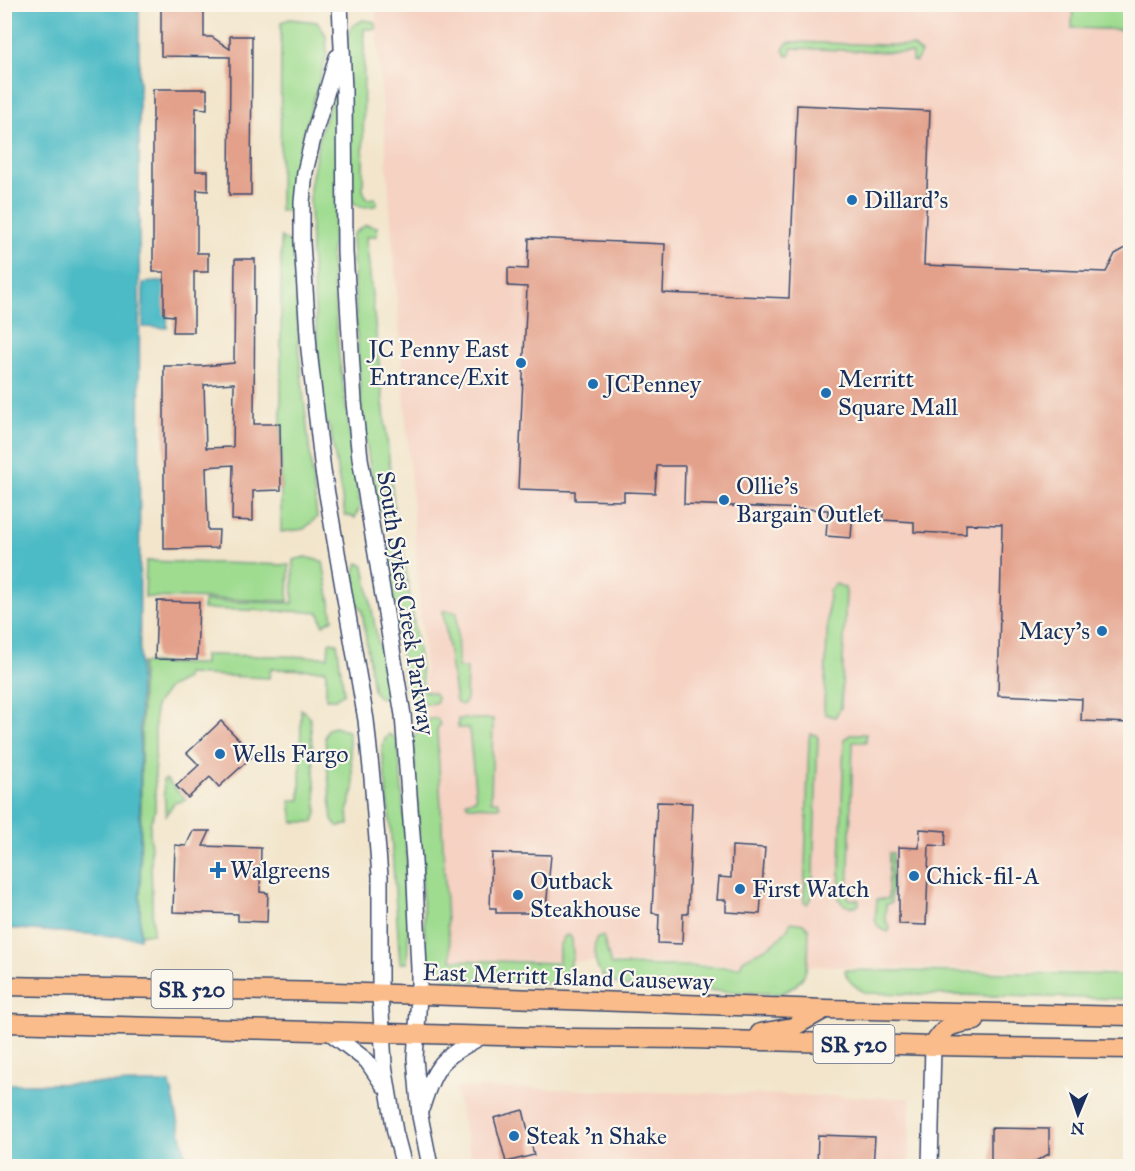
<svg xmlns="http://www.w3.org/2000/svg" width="1135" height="1171" viewBox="0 0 1135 1171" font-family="'IM FELL Great Primer',serif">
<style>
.built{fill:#f5d2c2}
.green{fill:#9fdc90;stroke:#5d8677;stroke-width:1.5}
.water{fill:#4dbbc6;stroke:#347592;stroke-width:1.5}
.building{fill:#e3a08a;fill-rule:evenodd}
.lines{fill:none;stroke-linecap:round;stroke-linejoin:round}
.minor-casing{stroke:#3b4a6e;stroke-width:18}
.major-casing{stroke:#3b4a6e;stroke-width:21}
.minor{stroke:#fff;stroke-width:15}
.major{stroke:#f9bc8a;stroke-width:18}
.poi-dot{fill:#1f6fb2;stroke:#fbf7ec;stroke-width:2}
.labels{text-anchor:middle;stroke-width:4.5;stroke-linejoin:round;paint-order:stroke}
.shield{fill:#fbf7ec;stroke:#5e6b89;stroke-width:1.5}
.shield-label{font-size:22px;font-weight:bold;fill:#1b2f5e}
.poi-label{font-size:24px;fill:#1b2f5e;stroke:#fbf7ec;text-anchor:start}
.street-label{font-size:24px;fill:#1b2f5e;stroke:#fbf7ec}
</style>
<rect width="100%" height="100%" fill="#fbf7ec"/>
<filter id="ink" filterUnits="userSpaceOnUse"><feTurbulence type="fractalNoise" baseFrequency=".0167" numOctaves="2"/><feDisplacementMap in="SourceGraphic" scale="12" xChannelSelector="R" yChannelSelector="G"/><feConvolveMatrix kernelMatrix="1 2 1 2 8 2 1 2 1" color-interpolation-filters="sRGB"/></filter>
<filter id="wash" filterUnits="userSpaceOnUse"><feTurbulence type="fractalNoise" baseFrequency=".008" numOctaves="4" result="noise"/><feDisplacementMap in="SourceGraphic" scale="24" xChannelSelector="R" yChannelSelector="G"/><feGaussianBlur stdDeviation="1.35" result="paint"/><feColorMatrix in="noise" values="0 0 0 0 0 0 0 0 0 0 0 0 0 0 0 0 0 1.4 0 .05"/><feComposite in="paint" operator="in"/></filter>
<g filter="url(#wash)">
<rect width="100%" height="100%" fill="#f2e5cb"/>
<!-- built -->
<g class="built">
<path d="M375 5H1130V972L448 959 441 927 427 702Z"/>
<path d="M455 1087 910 1098 909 1166H473Z"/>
</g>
<!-- green -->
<g class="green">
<path d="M1073 5H1130V30L1072 28Z"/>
<path d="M290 19 317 22 326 35 327 54 298 154 291 211H280L281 22Z"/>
<path d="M363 20 375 22 376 29H364L363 190 367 199 375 198 377 202 375 206 361 207 355 204 349 197 347 39 352 26Z"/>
<path d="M793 42 913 46 921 53 916 62 912 61V53L791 48 790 56H787L783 50 787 43Z"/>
<path d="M338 81V187L331 259 339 356 360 506 355 518 345 515 330 428 323 418 311 253 310 188 320 133Z"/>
<path d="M366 225 377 227V236L366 237 395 517H386L376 506 361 408 352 240 353 234Z"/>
<path d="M281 237 294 246 299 354 317 517 304 529 281 532Z"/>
<path d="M401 538 424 691 434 693 437 697V702C424 707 415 700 406 690L386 550 392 540Z"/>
<path d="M306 557 323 562 333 619 323 625 319 612 203 609 204 601 293 603V560Z"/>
<path d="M146 561 289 565 288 601 145 597Z"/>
<path d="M358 563 364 566 378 643 387 659 391 691 387 697C380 699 377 697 373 690L362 610 353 598 350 584Z"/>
<path d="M836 584 845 588 846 592 841 708 835 717 825 714 824 707 829 590Z"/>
<path d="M443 611 457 612 458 668H467L466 699 464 704 461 705 456 701Z"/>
<path d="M329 642 337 643 344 693 335 699H326V670L271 669 269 678 186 674V679L168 688 155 706V810L150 824 153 934H140L142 663 204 664V655L328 657Z"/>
<path d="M301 709 310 717 317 812 314 822H293L290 800H300Z"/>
<path d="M437 718 440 725 437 729 447 924 452 960 559 963V946L565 936 569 935 572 939 573 955 569 968 566 976 549 984 450 981 432 964 426 954 413 738 425 720Z"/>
<path d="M458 719H493L491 801H498L500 806 498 807 468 806 466 803 467 801 476 799 469 728H458Z"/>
<path d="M334 727 348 731 354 789 348 809 349 825 337 826 332 820 325 737 328 729Z"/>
<path d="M389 734 396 739 399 749C404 820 412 892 407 963H400L390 821 382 749 385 739Z"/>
<path d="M811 734 816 735 818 738 812 896 807 904 804 903V900L809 738Z"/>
<path d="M852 734H866V742H853L848 899 859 900V905C850 908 844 907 839 899L844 739Z"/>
<path d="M166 779 186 800 174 803 166 815 163 780Z"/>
<path d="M889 853H893L891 903 886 904 885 919 890 929 888 932 879 928 875 920 877 899H888Z"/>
<path d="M791 922 804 924 809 929C807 960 814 980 780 994L622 986C618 984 612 982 608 980 595 972 592 951 596 938L600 936H603L611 965 740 967 743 960C763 948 780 945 791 922Z"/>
<path d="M845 970 1130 975V999L865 993C857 987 846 981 845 970Z"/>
</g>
<!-- water -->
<g class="water">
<path d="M4 5H139L140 938 5 928Z"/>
<path d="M169 281 167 328 143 327V283Z"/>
<path d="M170 1083 188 1166H5V1084Z"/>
</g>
<g id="blocks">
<!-- building -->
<g class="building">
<path d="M161 4H204V37H212L230 49V36H252L251 195H229L230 57 161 56Z"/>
<path d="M153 89H207V109L196 108V171H208V191L197 190V253H208V272H194V332H173L174 316 164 315V272H153Z"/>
<path d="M797 105 930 111 924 265 1106 272 1115 254 1131 245V723L1081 721 1082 699 998 695 1002 525 966 524V534L914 532V522L883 520V512L853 511 851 538 826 536 828 510 684 504 685 466H657L655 493 624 492V501L575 500V491L518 489 527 287 508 286V268L528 269 529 238 665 244 663 293 789 298Z"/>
<path d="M235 259H255L254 424H280L281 490 253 491V521L232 520 233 465 206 467 208 530H219L218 548 164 549V366H203L234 363ZM234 383 233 447 206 448 204 385Z"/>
<path d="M157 601 199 602 197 660 155 659Z"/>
<path d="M221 721 254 755 219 787 210 777 188 798 176 786 199 765 187 753Z"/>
<path d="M657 802 692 803 688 914H683L682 944 658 943 659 914 652 913Z"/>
<path d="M920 829 946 831 945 846 929 845 926 925 899 924V847L919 848Z"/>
<path d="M193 831H210L203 846 261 848 260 892 268 893 267 922 238 921V914L173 912 175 845 186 846Z"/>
<path d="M732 846 765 848 760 914 726 912V900H717L719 877 731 878Z"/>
<path d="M492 853 551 855 546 909 533 908V913H496V908H490Z"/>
<path d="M523 1110 534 1155 506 1162 494 1118Z"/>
<path d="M991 1128 1049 1129V1154L1032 1163 991 1162Z"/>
<path d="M818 1135 875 1137 873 1167H817Z"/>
</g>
</g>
</g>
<g filter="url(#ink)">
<use href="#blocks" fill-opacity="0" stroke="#3b4a6e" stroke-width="1.5"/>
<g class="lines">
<defs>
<g id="minor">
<path d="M340 4 344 90 345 252 354 402 360 458 403 715 414 861 419 969V996L415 1058 420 1116 430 1166"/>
<path d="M337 57 314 134 305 172 302 202V243L309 350 323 471 366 720 372 778 380 876V994L384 1065 395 1132 404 1166"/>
<path d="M328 1031 367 1061 384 1086"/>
<path d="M422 1107C436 1061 443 1058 484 1035"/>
<path d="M930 1166 933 1046"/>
</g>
<g id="major">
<path d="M4 986 336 992 825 1009 1130 1016"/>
<path d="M4 1023 577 1038 691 1039 933 1046 1130 1049"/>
<path d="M760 1033 793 1027 823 1010"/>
<path d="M933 1046C945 1025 951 1024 975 1021"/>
</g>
</defs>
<!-- minor casing -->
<use href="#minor" class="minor-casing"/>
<!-- major casing -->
<use href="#major" class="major-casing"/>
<!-- minor -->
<use href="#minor" class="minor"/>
<!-- major -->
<use href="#major" class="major"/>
</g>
</g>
<!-- markers -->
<g class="poi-dot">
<circle cx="852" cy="200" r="6"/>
<circle cx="521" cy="363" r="6"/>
<circle cx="593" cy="384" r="6"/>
<circle cx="826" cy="393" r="6"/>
<circle cx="724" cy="500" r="6"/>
<circle cx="1102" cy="631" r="6"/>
<circle cx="220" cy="754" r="6"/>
<path d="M215 861h6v6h6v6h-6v6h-6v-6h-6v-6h6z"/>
<circle cx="914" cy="876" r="6"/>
<circle cx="740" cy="889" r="6"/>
<circle cx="518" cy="895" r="6"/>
<circle cx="514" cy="1136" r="6"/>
</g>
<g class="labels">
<!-- shield labels -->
<g class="shield">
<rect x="151.5" y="970" width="81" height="38" rx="4.5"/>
<rect x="813.5" y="1025" width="81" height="38" rx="4.5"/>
</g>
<g class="shield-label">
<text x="192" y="997">SR 520</text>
<text x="854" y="1052">SR 520</text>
</g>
<!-- poi labels -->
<g class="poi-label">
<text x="864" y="208">Dillard's</text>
<text x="509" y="357" text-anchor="end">JC Penny East<tspan x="509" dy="28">Entrance/Exit</tspan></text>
<text x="838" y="387">Merritt<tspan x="838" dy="28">Square Mall</tspan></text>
<text x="605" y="392">JCPenney</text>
<text x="736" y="494">Ollie's<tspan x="736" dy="28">Bargain Outlet</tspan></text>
<text x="1090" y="639" text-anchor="end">Macy's</text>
<text x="232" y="762">Wells Fargo</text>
<text x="230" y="878">Walgreens</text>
<text x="926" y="884">Chick-fil-A</text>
<text x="530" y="889">Outback<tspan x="530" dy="28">Steakhouse</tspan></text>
<text x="752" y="897">First Watch</text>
<text x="526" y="1144">Steak 'n Shake</text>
</g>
<!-- street labels -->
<g class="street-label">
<text transform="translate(406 603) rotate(81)" y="8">South Sykes Creek Parkway</text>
<text transform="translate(568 977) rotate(2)" y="8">East Merritt Island Causeway</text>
</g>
</g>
<!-- margin -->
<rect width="1135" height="1171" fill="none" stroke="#fbf7ec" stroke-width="24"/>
<!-- north arrow -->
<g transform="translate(1078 1114) rotate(182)" stroke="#fbf7ec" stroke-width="4.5" paint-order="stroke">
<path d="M0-4.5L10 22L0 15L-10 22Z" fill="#1b2f5e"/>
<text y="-9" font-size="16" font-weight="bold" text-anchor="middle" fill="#1b2f5e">N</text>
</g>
</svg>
